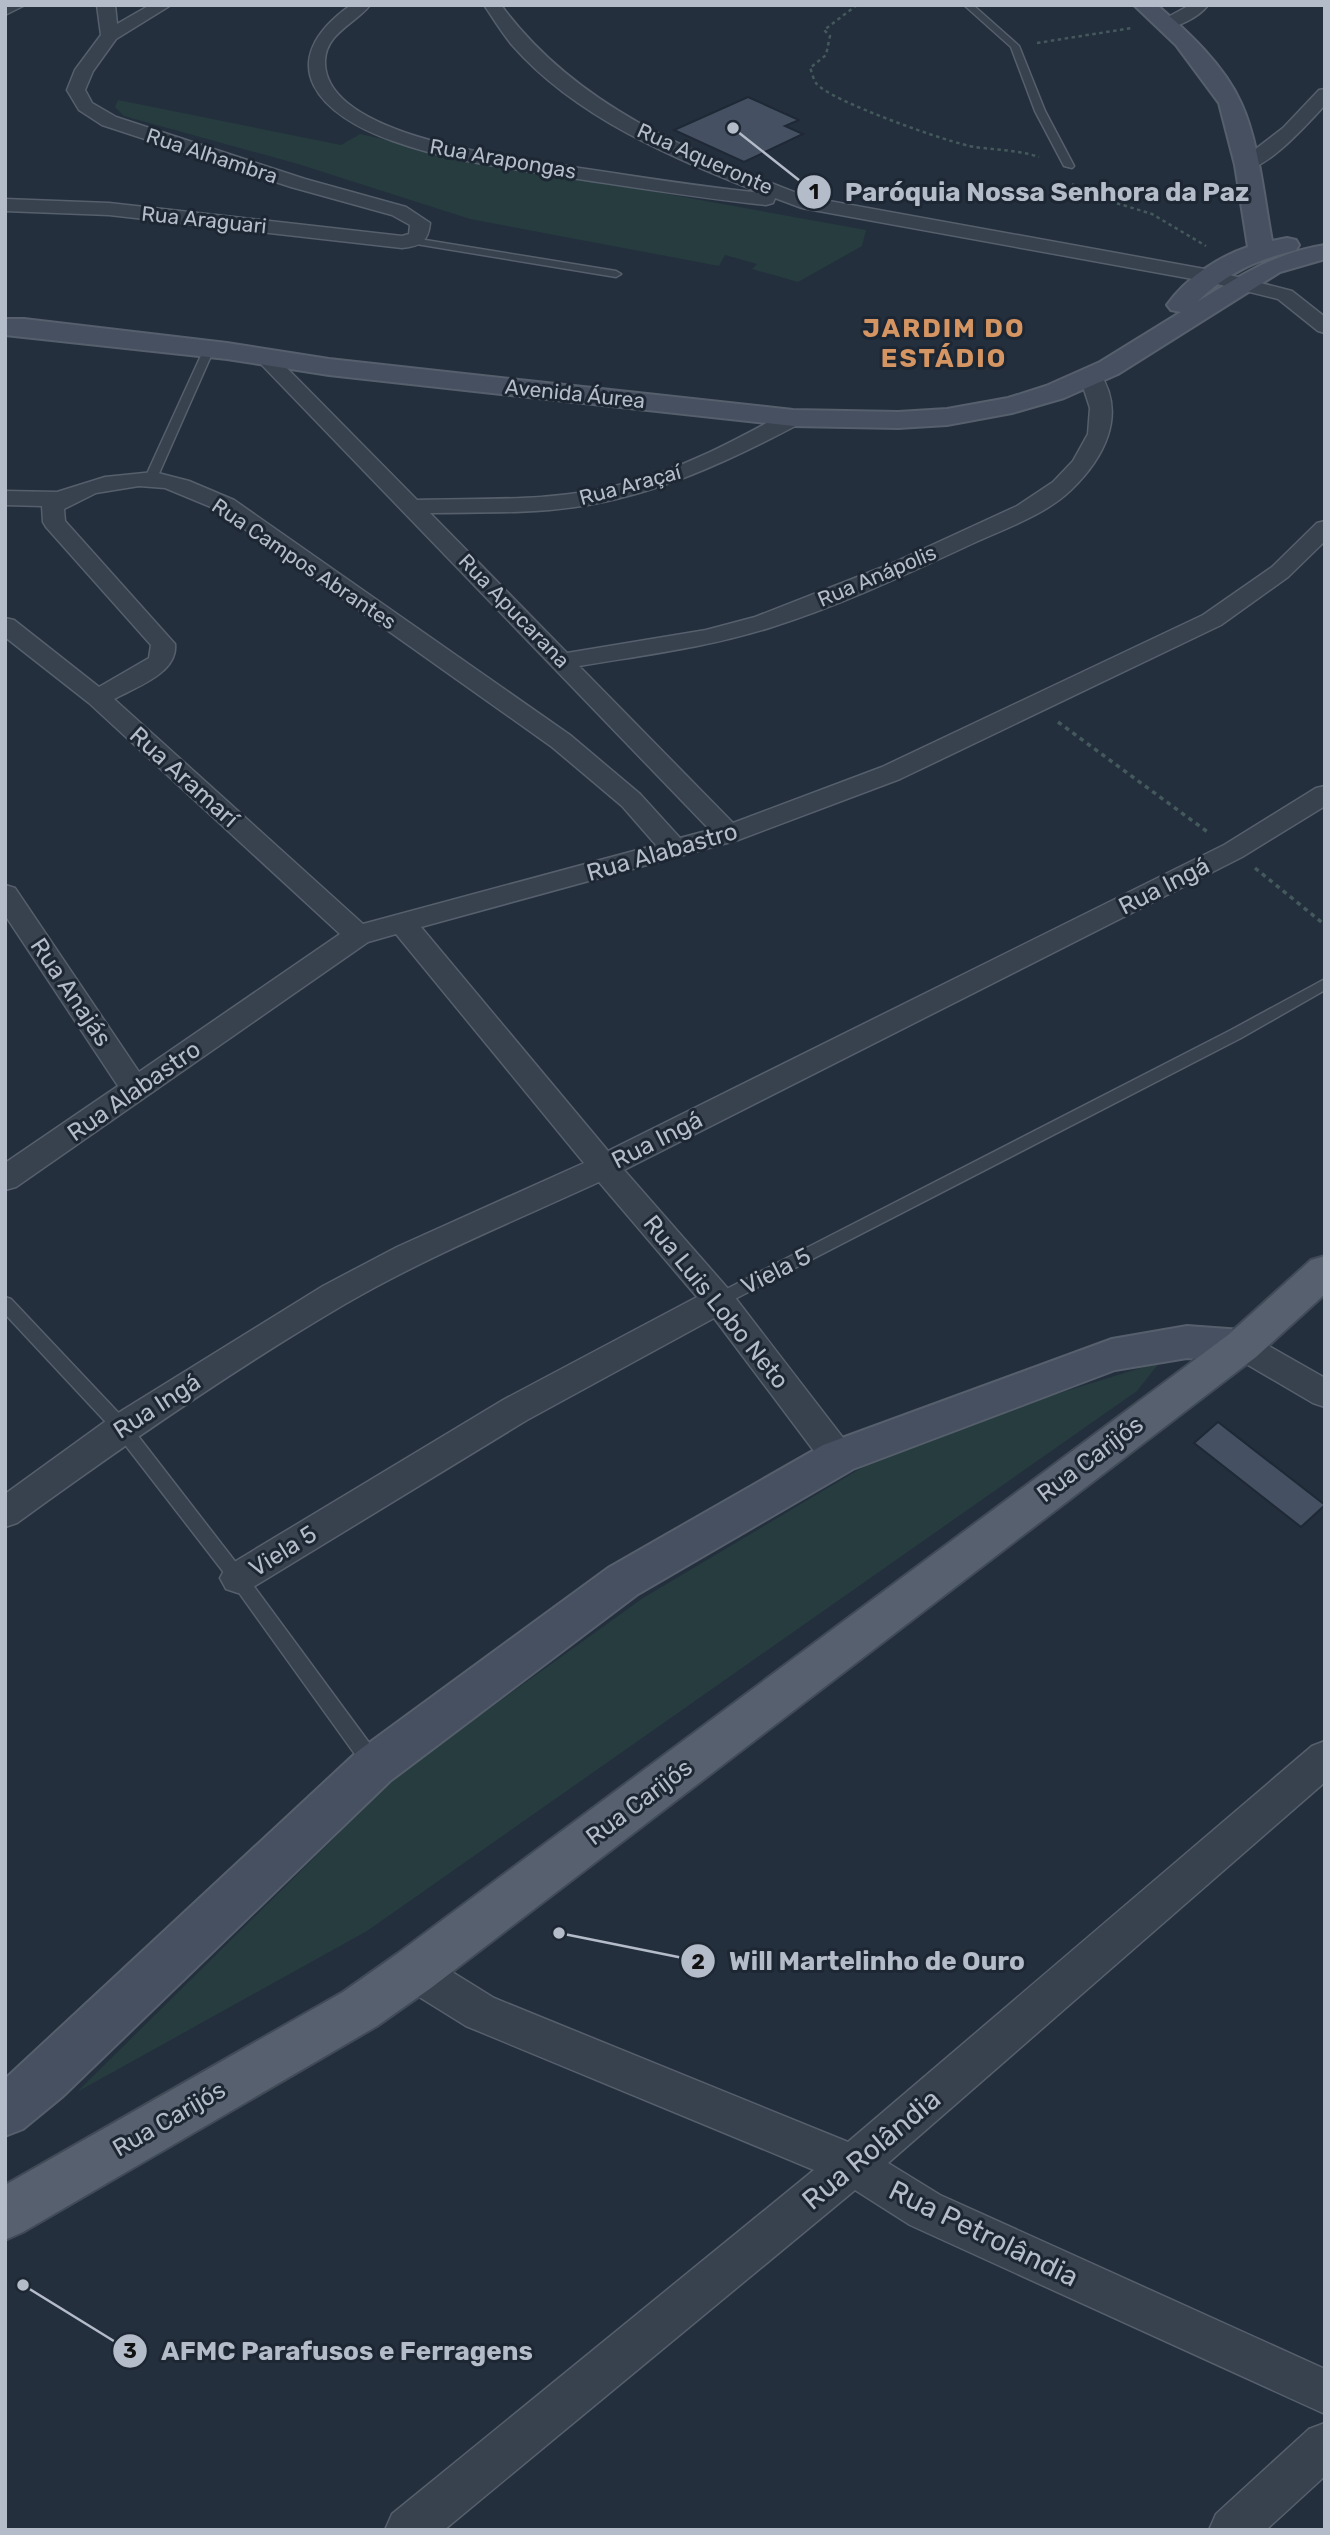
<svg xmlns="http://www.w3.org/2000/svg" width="1330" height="2535" viewBox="0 0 1330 2535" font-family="Rubik,sans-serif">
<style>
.green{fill:#263c3f}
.building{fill:#455162;stroke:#1f2835;stroke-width:2}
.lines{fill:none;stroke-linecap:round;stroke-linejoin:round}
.lane-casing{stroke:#565f6c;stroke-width:3}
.street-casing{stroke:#565f6c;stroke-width:3}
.secondary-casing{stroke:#565f6c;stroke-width:4}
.primary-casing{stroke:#414a57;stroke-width:4}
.path-far1{stroke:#44595c;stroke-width:2.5;stroke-dasharray:3.5 3.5;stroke-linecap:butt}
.path{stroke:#44595c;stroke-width:3.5;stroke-dasharray:4.5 4.5;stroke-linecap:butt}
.lane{fill:#38414e;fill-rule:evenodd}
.street{fill:#38414e;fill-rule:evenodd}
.secondary{fill:#465061;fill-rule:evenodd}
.primary{fill:#56606e;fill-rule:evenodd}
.labels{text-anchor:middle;stroke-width:6;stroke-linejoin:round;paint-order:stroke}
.far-street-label{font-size:21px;fill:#b4bcc9;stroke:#1d2633}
.street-label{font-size:24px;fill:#b4bcc9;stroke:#1d2633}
.far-district-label{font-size:26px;font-weight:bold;letter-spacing:2px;fill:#d59563;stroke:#1d2633}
.near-street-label{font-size:28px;fill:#b4bcc9;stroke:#1d2633}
.leader{fill:none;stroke:#b4bcc9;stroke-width:2.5}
.callout-dot{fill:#b4bcc9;stroke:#1d2633;stroke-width:2.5}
.mark-label{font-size:21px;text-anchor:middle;font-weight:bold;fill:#111}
.callout-label{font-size:26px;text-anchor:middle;font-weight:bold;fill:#b4bcc9;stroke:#1d2633;stroke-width:6;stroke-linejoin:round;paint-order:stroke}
</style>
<rect width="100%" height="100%" fill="#242f3e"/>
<!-- green -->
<g class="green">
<path d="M118 100 341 145 360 134 462 157 866 230 862 246 798 282 752 269 757 264 725 255 719 266 470 219 298 164 124 116 115 107Z"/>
<path d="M1160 1362 1137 1391 367 1931 77 2092 401 1772 643 1598 868 1464 1014 1407Z"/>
</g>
<!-- building -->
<g class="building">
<path d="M748 97 799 120 785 126 803 134 744 162 674 130Z"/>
<path d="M1218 1422 1325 1505 1301 1527 1194 1443Z"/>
</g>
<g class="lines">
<defs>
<g id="lane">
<path d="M964 5H973L1019 46 1045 111 1074 166 1072 168 1064 166 1035 111 1011 47Z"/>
<path d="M413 238 616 271 621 274 616 277 410 243V239Z"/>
<path d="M209 346 214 349 157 478 147 480 145 478 204 349Z"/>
<path d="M1325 979V990L1241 1038 725 1304H713L711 1300 713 1296 1231 1030Z"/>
<path d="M5 1297 11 1299 128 1423 244 1573 381 1759 383 1765 381 1771 374 1774 367 1771 232 1583 116 1433 5 1314Z"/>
</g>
<g id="street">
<path d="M5 5H25L5 15Z"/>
<path d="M97 5H115L117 24 150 5H171L116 39 93 71 85 90 92 103 116 117 305 179 406 207 430 223C428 242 421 246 402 248L109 215 5 211V199L109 203 402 236 409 234 410 225 392 215 291 187 102 125 79 110 67 90 75 70 101 35Z"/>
<path d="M351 5H370C355 24 326 33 325 61 323 140 530 160 586 169 645 178 703 187 761 193 673 158 576 118 512 45 502 33 493 18 484 5H501C577 108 691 152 807 197L1210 270 1292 291 1325 317V333L1318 331 1278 299 1209 282 802 208 775 198 773 203 766 205C699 198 632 187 565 177 507 168 448 161 393 141 320 116 269 63 351 5Z"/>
<path d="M1190 5H1208C1199 17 1175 30 1160 27L1157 23Z"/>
<path d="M1325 89V105C1309 122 1263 175 1240 169L1238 165 1240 161 1283 128 1319 90Z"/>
<path d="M267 353 274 355 417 500C484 498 553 502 619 485 678 471 732 442 785 413H801L804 418 801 423C729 461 657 495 575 507 527 514 479 512 430 513L567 653 706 630 755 617 893 563 1017 506 1053 482 1073 461 1088 434 1090 408 1080 377 1083 372H1099C1128 415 1103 459 1071 490 1046 514 1009 527 978 541 911 572 842 605 772 627 710 647 644 655 579 666L733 823 882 767 1203 615 1272 567 1317 523 1325 521V541L1288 577 1221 625 900 779 738 840 421 927 608 1151 1224 845 1316 788 1325 786V806L1242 857 624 1170 730 1291 850 1447 855 1457 850 1467 838 1471 826 1467 714 1318 527 1420 250 1589 238 1593 226 1589 220 1578 226 1567 503 1400 697 1297 599 1182C514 1221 426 1257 345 1304 231 1371 123 1446 17 1523L5 1527V1494L110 1418 323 1286 397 1247 584 1163 396 934 368 942 16 1187 5 1190V1163L118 1086 5 915V885L15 888 139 1072 340 934 89 703 5 637V618L14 620 99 687 149 658 151 645 46 527 43 522 42 506 5 505V491L57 492 105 477 154 472 189 481 234 500 570 735 640 794 680 838 710 830 260 363 256 359 260 355ZM139 486 165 488 218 510 552 747 622 806 656 845 363 924 114 699C136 687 178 673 175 644L65 521 64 509 96 493Z"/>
<path d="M1242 1333 1253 1337 1325 1378V1407L1313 1403 1231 1355 1226 1346 1231 1337Z"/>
<path d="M1325 1741V1782L888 2163 940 2195 1325 2369V2414L910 2225 855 2190 444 2530H385L392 2514 814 2170 466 2026 400 1985 394 1971 400 1957 414 1952 428 1957 494 1998 848 2142 1312 1746Z"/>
<path d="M1325 2423V2476L1266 2530H1209L1216 2514 1309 2429Z"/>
</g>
<g id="secondary">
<path d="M1134 5H1157C1188 32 1224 65 1241 103 1259 142 1264 199 1272 241L1287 238 1296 240 1299 245 1296 250C1256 260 1227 273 1197 302 1240 276 1274 253 1325 245V259L1280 272 1118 374 1064 398 1012 413 947 425 898 428 793 426 329 375 227 359 5 335V319H24L227 343 329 359 793 410 898 412 947 409 1008 398 1046 386 1100 362 1181 312 1171 310 1167 305C1186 278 1218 257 1248 247L1235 165 1219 103 1176 45Z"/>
<path d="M1187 1326 1242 1330 1256 1335 1262 1346 1256 1357 1242 1362 1187 1358 1115 1370 853 1469 638 1594 390 1781 62 2097 23 2129 5 2136V2079L358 1751 608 1568 823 1445 1112 1339Z"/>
</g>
<path id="primary" d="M1325 1256V1294L1256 1357 431 1988 377 2026 23 2232 5 2240V2185L343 1992 397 1954 1228 1335 1311 1260Z"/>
</defs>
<!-- lane casing -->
<use href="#lane" class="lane-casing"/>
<!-- street casing -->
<use href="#street" class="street-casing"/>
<!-- secondary casing -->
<use href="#secondary" class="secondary-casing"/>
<!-- primary casing -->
<use href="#primary" class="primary-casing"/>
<!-- path-far1 -->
<g class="path-far1">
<path d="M706 5H716"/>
<path d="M857 5 824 30 830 36 826 55 810 68C812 72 813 79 816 83 827 100 952 144 975 147 997 150 1017 150 1039 157"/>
<path d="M1037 43 1132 28"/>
<path d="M1072 184 1100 198 1152 214 1206 246"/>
</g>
<!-- path -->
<g class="path">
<path d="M1058 722 1209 833"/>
<path d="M1255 868 1325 925"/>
</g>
<!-- lane -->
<use href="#lane" class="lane"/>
<!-- street -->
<use href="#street" class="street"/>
<!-- secondary -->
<use href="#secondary" class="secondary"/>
<!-- primary -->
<use href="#primary" class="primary"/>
</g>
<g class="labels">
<!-- far-street labels -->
<g class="far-street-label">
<text transform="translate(212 156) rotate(18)" y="7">Rua Alhambra</text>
<text transform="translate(503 159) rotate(10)" y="7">Rua Arapongas</text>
<text transform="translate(705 159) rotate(24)" y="7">Rua Aqueronte</text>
<text transform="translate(204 220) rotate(6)" y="7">Rua Araguari</text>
<text transform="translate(575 394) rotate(6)" y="7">Avenida Áurea</text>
<text transform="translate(630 485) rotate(-15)" y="7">Rua Araçaí</text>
<text transform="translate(304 564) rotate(34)" y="7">Rua Campos Abrantes</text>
<text transform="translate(877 576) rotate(-23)" y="7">Rua Anápolis</text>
<text transform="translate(514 611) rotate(46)" y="7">Rua Apucarana</text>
</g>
<!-- street labels -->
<g class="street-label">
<text transform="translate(184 777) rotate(42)" y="8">Rua Aramarí</text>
<text transform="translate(662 852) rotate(-16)" y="8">Rua Alabastro</text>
<text transform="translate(1164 886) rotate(-27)" y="8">Rua Ingá</text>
<text transform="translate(71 992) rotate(56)" y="8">Rua Anajás</text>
<text transform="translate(134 1091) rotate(-35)" y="8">Rua Alabastro</text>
<text transform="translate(657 1140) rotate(-27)" y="8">Rua Ingá</text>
<text transform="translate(776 1271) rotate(-27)" y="8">Viela 5</text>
<text transform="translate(716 1302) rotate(51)" y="8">Rua Luis Lobo Neto</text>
<text transform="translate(157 1406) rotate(-33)" y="8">Rua Ingá</text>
<text transform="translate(1090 1459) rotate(-37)" y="8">Rua Carijós</text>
<text transform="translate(283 1551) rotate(-32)" y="8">Viela 5</text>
<text transform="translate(639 1802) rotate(-37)" y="8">Rua Carijós</text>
<text transform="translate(169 2119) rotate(-30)" y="8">Rua Carijós</text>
</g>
<!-- far-district labels -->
<g class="far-district-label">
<text x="944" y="337">JARDIM DO<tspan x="944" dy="30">ESTÁDIO</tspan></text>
</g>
<!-- near-street labels -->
<g class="near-street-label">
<text transform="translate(871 2149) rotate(-40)" y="10">Rua Rolândia</text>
<text transform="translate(984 2233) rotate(26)" y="10">Rua Petrolândia</text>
</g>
</g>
<!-- callouts -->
<path class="leader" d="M733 128L814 192M559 1933L698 1961M23 2285L130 2351"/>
<g class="callout-dot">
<circle cx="733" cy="128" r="7"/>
<circle cx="559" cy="1933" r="7"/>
<circle cx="23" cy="2285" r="7"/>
<circle cx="814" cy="192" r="18"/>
<circle cx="698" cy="1961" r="18"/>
<circle cx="130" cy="2351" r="18"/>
</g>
<g class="mark-label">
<text x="814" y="199">1</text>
<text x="698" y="1969">2</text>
<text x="130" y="2358">3</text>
</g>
<g class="callout-label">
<text x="1047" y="201">Paróquia Nossa Senhora da Paz</text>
<text x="877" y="1970">Will Martelinho de Ouro</text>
<text x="347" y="2360">AFMC Parafusos e Ferragens</text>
</g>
<!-- border -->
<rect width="1330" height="2535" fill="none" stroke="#b4bcc9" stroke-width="14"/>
</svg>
